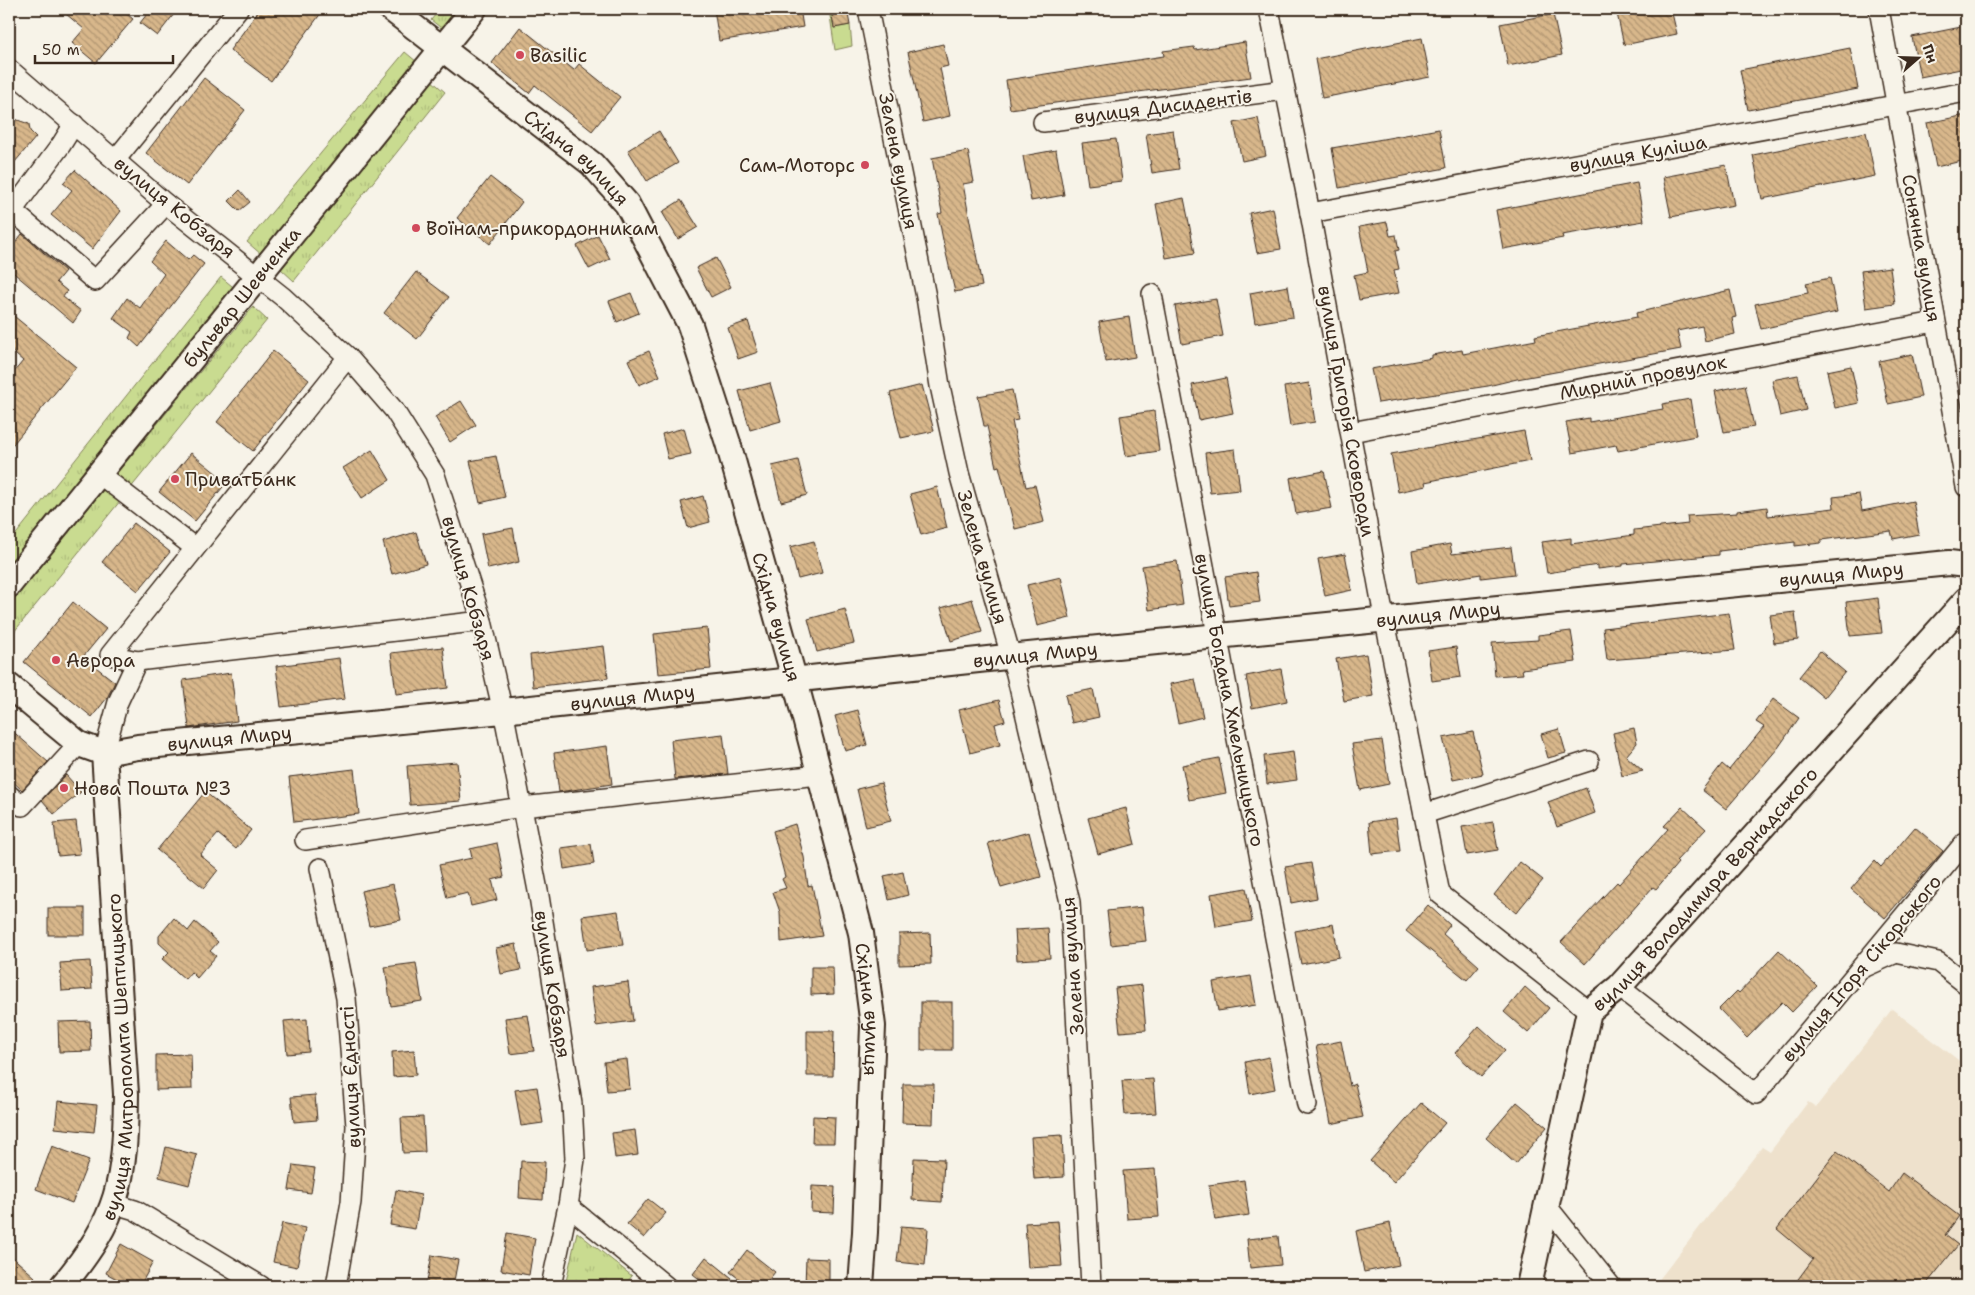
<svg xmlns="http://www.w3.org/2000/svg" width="1975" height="1295" viewBox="0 0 1975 1295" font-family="'Shantell Sans',sans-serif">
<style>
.built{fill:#eee1cc}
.grass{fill:#c9db90;stroke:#828257}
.park{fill:url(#park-tufts);stroke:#828257}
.building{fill:url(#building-back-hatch);stroke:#3b2a1e}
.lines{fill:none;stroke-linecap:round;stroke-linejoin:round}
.minor-casing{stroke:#3b2a1e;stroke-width:22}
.tertiary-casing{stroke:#3b2a1e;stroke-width:28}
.minor{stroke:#f7f3e8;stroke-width:19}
.tertiary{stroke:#f7f3e8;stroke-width:24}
.poi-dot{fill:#d1495b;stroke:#f7f3e8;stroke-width:2}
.labels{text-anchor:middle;stroke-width:4;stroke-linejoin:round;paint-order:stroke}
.poi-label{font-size:19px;fill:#3b2a1e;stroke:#f7f3e8;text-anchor:start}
.street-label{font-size:19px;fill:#3b2a1e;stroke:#f7f3e8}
</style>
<defs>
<pattern id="park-tufts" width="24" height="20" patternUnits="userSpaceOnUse" patternTransform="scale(1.25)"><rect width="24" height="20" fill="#c9db90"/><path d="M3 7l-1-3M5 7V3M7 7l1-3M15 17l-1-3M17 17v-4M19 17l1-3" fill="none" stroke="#aebc7c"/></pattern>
<pattern id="building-back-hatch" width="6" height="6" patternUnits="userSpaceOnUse" patternTransform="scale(1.25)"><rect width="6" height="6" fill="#d8b78b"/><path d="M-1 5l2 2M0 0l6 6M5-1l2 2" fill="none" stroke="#b09571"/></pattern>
</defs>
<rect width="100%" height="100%" fill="#f7f3e8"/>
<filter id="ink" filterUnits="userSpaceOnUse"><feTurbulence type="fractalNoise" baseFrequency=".02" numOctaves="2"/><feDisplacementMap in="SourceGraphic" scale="10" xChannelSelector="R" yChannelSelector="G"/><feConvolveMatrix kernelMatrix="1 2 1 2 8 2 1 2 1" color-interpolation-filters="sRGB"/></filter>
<g filter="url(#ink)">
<!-- built -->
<path class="built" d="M1892 1009 1966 1066V1286H1654L1762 1147 1770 1152 1808 1102 1816 1107Z"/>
<!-- grass -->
<path class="grass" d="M829 9H831L834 28 850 25 852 46 835 50Z"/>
<!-- park -->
<g class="park">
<path d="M440 9H462L445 31 431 20Z"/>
<path d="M405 52 423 67 262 255 247 242Z"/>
<path d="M431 80 445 92 294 281 281 269Z"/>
<path d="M221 277 238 291 9 575V543Z"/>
<path d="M253 307 267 320 9 638V605Z"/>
<path d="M577 1232 632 1276 624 1286H565Z"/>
</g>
<!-- building -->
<g class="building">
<path d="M60 9H121L133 19 96 63 72 43 84 29Z"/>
<path d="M151 9H178L157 36 140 23Z"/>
<path d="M260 9H324L271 81 230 50Z"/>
<path d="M714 9H800L803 27 719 41Z"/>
<path d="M831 9H847L850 25 834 28Z"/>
<path d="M1616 9H1671L1677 34 1624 45Z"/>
<path d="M1553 14 1562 55 1508 66 1500 24Z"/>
<path d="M1966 26V68L1920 77 1912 37Z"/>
<path d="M520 27 574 70 579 64 620 97 592 131 535 85 529 93 492 63Z"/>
<path d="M1422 38 1430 77 1322 98 1315 59Z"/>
<path d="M1245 42 1251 77 1010 109 1006 80 1164 56 1163 51 1194 47 1195 50Z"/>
<path d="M943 44 948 66 940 68 950 116 923 122 908 52Z"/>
<path d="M1850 48 1858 89 1748 110 1740 70Z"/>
<path d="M204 78 245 110 187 185 146 153Z"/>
<path d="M1966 115V160L1936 167 1927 123Z"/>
<path d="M9 117 29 124 30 131 36 137 9 169Z"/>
<path d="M1258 118 1266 156 1242 161 1234 123Z"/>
<path d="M1439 129 1446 168 1339 188 1332 148Z"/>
<path d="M1173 130 1179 169 1152 173 1146 134Z"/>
<path d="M659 131 678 163 647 181 628 150Z"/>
<path d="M1866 132 1875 176 1762 199 1753 155Z"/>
<path d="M1116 139 1122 181 1088 185 1082 143Z"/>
<path d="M1056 150 1064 195 1031 201 1023 156Z"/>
<path d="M968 151 974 182 963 184 982 286 955 292 943 240 938 214 942 213 932 158Z"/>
<path d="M1726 165 1734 205 1671 217 1663 177Z"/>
<path d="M75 170 121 211 92 249 51 215 72 190 63 183Z"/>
<path d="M490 177 522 202 490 244 457 218Z"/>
<path d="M1637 183 1644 221 1562 235 1563 238 1503 249 1496 210Z"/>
<path d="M240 190 250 202 239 211 229 201Z"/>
<path d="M1184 198 1195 253 1166 258 1156 204Z"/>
<path d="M681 200 698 227 678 239 662 212Z"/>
<path d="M1273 208 1281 249 1257 253 1249 213Z"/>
<path d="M1387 222 1390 236 1396 235 1399 250 1395 251 1399 269 1394 270 1399 293 1359 300 1354 275 1368 272 1359 227Z"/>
<path d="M22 234 65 271 56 282 67 291 63 297 81 311 73 323 9 269V251Z"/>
<path d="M598 235 610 259 589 269 577 246Z"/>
<path d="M166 241 188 260 193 255 204 264 139 347 129 338 132 332 113 318 127 298 140 308 164 274 150 261Z"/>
<path d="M716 258 731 287 711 297 696 268Z"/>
<path d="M1890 267 1895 304 1866 308 1861 271Z"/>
<path d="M416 272 449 297 417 339 384 313Z"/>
<path d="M1830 278 1837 312 1761 329 1755 304 1808 293 1806 283Z"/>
<path d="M1288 286 1293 317 1255 323 1250 293Z"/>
<path d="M1730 290 1736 317 1732 318 1735 334 1705 341 1702 326 1677 331 1681 349 1517 379 1488 386 1378 403 1371 369 1432 358V355L1462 350 1463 354 1536 340 1535 336 1637 317 1636 313Z"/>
<path d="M631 293 639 313 617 322 609 301Z"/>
<path d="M1216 299 1223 336 1182 344 1175 306Z"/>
<path d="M9 312 76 367 9 449V378L23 361 9 349Z"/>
<path d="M1129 317 1135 357 1106 362 1099 322Z"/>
<path d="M748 321 758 352 738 359 728 328Z"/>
<path d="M273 351 309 380 253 451 217 422Z"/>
<path d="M649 351 660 376 639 385 628 360Z"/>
<path d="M1912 354 1921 397 1888 404 1879 361Z"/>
<path d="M1851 366 1859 403 1835 408 1827 371Z"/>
<path d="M1798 375 1806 410 1780 416 1772 380Z"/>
<path d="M1226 378 1233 413 1199 420 1192 385Z"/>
<path d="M770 383 781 421 750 430 739 391Z"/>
<path d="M1309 383 1315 422 1290 426 1284 387Z"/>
<path d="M922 385 934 431 901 438 890 393Z"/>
<path d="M1745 385 1754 427 1724 432 1715 391Z"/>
<path d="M1012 390 1018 420 1012 421 1026 487 1035 485 1044 522 1015 529 999 466 996 467 987 426H984L978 396Z"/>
<path d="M1690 399 1696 436 1618 451 1616 445 1572 453 1566 422 1589 418V422L1663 409 1662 404Z"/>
<path d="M461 401 476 425 450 442 435 417Z"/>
<path d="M1154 411 1159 451 1126 456 1120 416Z"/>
<path d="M684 428 691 454 668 459 662 434Z"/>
<path d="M1524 431 1530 461 1425 482 1426 486 1398 492 1391 454Z"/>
<path d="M1235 449 1240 490 1210 493 1205 453Z"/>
<path d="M372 450 390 480 362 498 343 468Z"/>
<path d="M191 453 227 482 195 521 159 492Z"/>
<path d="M496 456 505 497 480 503 470 461Z"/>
<path d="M798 460 807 495 781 502 772 466Z"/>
<path d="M1324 471 1332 508 1296 514 1290 478Z"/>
<path d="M937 487 947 528 921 535 910 494Z"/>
<path d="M1859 494 1862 511 1913 501 1919 534 1893 539 1891 531 1821 540V543L1795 546V542L1719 551V555L1623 564V566L1598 569V565L1547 573 1542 542 1571 538V544L1634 535V530L1688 524 1687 516 1737 513V511L1767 507 1768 516 1834 508 1833 497Z"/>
<path d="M703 496 710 522 688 528 681 502Z"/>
<path d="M134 523 170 552 138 591 102 562Z"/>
<path d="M513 528 519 562 488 569 481 534Z"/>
<path d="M416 532 426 564 392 574 383 542Z"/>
<path d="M814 541 822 573 798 579 790 547Z"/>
<path d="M1450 544 1452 554 1511 547 1515 574 1481 578V574L1417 584 1412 551Z"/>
<path d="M1345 554 1352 590 1325 596 1318 559Z"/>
<path d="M1177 561 1183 605 1149 610 1142 566Z"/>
<path d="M1256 572 1260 602 1229 606 1225 577Z"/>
<path d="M1061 577 1070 618 1037 626 1027 585Z"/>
<path d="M1878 598 1882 633 1850 636 1846 602Z"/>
<path d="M972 599 982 632 951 641 941 608Z"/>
<path d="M73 602 106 629 83 657 115 682 107 698 92 717 24 662Z"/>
<path d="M845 609 854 643 817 652 808 619Z"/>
<path d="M1795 612 1798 640 1774 643 1770 615Z"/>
<path d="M1729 613 1735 650 1607 660 1603 628Z"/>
<path d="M707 628 711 669 658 674 654 634Z"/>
<path d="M1571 631 1576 662 1522 669 1523 674 1495 676 1492 643 1538 640V635Z"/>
<path d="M604 646 608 678 533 687 530 655Z"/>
<path d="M443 647 448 688 396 694 391 653Z"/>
<path d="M1456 647 1461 677 1432 681 1428 651Z"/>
<path d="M1820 651 1845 672 1824 698 1799 677Z"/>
<path d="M1366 654 1373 696 1344 701 1336 659Z"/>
<path d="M339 658 345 699 281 707 276 666Z"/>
<path d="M1281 669 1287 701 1252 708 1246 676Z"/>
<path d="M231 673 237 721 189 728 183 680Z"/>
<path d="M1195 679 1203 717 1178 723 1170 684Z"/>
<path d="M1093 689 1099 717 1072 723 1065 695Z"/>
<path d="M1773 699 1799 718 1778 748 1726 809 1702 790 1722 764 1729 770 1764 727 1756 722Z"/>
<path d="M999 700 1005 721 995 724 1000 745 970 753 959 710Z"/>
<path d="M858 710 867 745 845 751 835 716Z"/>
<path d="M9 728 48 762 22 790 9 778Z"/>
<path d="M1634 728 1637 743 1626 756 1643 771 1622 776 1613 733Z"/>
<path d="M1559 729 1566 753 1548 758 1541 734Z"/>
<path d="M1473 732 1483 774 1453 780 1443 738Z"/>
<path d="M723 734 728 774 675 779 671 740Z"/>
<path d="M1382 740 1389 784 1360 790 1352 744Z"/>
<path d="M607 746 612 784 559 792 554 753Z"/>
<path d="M1293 752 1297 780 1267 784 1264 756Z"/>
<path d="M1219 758 1226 793 1189 800 1182 765Z"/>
<path d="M457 762 461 801 410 805 407 766Z"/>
<path d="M354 769 359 814 294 822 289 777Z"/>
<path d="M66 775 81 792 54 814 42 800Z"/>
<path d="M881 783 891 821 866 827 857 789Z"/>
<path d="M1586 788 1595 813 1557 827 1548 802Z"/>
<path d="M205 792 251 830 236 849 218 834 200 855 218 870 204 888 157 850Z"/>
<path d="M1682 807 1706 829 1676 861 1678 863 1656 889 1653 887 1585 964 1561 942 1617 882 1619 884 1668 829 1664 826Z"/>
<path d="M1126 808 1135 844 1098 854 1088 818Z"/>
<path d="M1396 818 1400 851 1372 854 1369 822Z"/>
<path d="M76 821 80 854 58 856 54 823Z"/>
<path d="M1493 822 1498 850 1467 855 1462 827Z"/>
<path d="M795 824 804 857 808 886 812 885 822 936 781 942 780 912 773 892 786 888 782 879 785 877 773 831Z"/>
<path d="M1915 827 1943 851 1885 918 1851 889 1875 861 1881 867Z"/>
<path d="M1029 832 1041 877 1001 888 988 843Z"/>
<path d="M497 843 504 877 492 880 497 900 471 906 468 893 447 898 439 865 472 858 470 849Z"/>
<path d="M591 844 594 864 564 869 561 848Z"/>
<path d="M1520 862 1543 880 1516 913 1494 895Z"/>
<path d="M1311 863 1317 898 1291 903 1285 867Z"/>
<path d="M903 872 908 895 889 900 884 876Z"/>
<path d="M393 884 401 920 369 926 361 891Z"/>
<path d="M1246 888 1252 921 1216 927 1211 894Z"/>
<path d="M1428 905 1450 925 1443 934 1479 966 1467 980 1406 931Z"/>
<path d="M1142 907 1146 941 1111 945 1107 911Z"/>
<rect x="48" y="908" width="37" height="27"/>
<path d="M618 911 623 945 587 950 582 916Z"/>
<path d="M174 918 188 931 195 922 218 942 210 951 216 956 197 978 191 972 185 979 162 959 169 952 159 943V936Z"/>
<path d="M1333 924 1339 957 1301 964 1295 931Z"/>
<path d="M1048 928 1050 958 1017 960 1015 930Z"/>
<path d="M930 933 931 964 899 965V934Z"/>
<path d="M516 944 521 970 501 974 496 948Z"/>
<path d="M1779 950 1817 986 1792 1012 1782 1002 1747 1038 1719 1009 1737 991 1739 993Z"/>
<path d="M90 961 92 989 62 991 60 963Z"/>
<path d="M416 963 422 1001 391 1006 385 967Z"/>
<path d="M811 967H833L834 994 811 995Z"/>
<path d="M1251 976 1256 1005 1218 1011 1213 982Z"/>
<path d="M628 982 633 1021 596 1026 591 987Z"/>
<path d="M1142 985 1146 1030 1120 1032 1115 988Z"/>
<path d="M1525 987 1549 1008 1528 1033 1504 1012Z"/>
<rect x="921" y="1002" width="31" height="48"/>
<path d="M528 1015 534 1051 510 1054 505 1018Z"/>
<path d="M307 1019 309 1052 287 1054 284 1021Z"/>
<path d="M90 1021 91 1051 59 1052 58 1022Z"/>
<path d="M1479 1026 1505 1050 1481 1077 1455 1053Z"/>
<path d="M807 1031H834L833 1076H807Z"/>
<path d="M1341 1041 1350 1086 1355 1084 1363 1117 1331 1124 1316 1046Z"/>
<path d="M414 1050 416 1075 393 1077 392 1052Z"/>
<path d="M191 1054 192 1089 156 1090V1055Z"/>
<path d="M1269 1057 1275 1089 1250 1094 1245 1062Z"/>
<path d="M627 1059 630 1089 607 1091 604 1062Z"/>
<path d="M1153 1079 1156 1113 1125 1115 1122 1081Z"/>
<path d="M903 1084H934L933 1124 902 1123Z"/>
<path d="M537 1087 543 1123 521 1126 515 1090Z"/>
<path d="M315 1095 317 1120 294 1122 291 1097Z"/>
<path d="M58 1101 97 1105 94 1132 55 1128Z"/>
<path d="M1517 1102 1547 1127 1516 1164 1486 1138Z"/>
<path d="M1421 1103 1445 1123 1394 1182 1370 1161Z"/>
<path d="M813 1116 835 1117 834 1143H812Z"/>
<path d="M423 1117 425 1152 403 1153 401 1118Z"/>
<path d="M635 1130 638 1155 615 1158 612 1133Z"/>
<path d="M1062 1135 1064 1177 1034 1179 1031 1137Z"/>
<path d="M52 1146 89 1160 72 1203 36 1189Z"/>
<path d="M166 1147 197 1155 189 1185 159 1177Z"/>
<path d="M1837 1151 1889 1192 1902 1173 1959 1216 1945 1235 1958 1245 1925 1286H1793L1813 1259 1777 1229Z"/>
<path d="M914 1158 944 1159 942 1202 912 1200Z"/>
<path d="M521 1161 545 1162 543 1200 519 1198Z"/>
<path d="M293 1165 315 1168 311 1193 289 1190Z"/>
<path d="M1155 1169 1159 1217 1127 1219 1123 1171Z"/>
<path d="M1244 1180 1249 1215 1215 1220 1209 1185Z"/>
<path d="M812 1186 835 1187 834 1213 811 1212Z"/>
<path d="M396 1190 421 1195 415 1229 390 1225Z"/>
<path d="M648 1199 666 1213 644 1238 627 1224Z"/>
<path d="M1058 1221 1062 1266 1028 1268 1025 1223Z"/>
<path d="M282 1223 305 1228 297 1267 273 1262Z"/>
<path d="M1390 1223 1399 1265 1364 1272 1356 1231Z"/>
<path d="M901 1226 928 1228 925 1265 897 1262Z"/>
<path d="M507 1233 535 1238 529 1275 501 1270Z"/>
<path d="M1278 1236 1281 1265 1250 1268 1247 1239Z"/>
<path d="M121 1244 153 1262 140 1286H129L106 1273Z"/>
<path d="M747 1250 775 1272 764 1286H749L730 1272Z"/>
<path d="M9 1254 35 1277 27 1286H9Z"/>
<path d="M432 1255 458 1260 453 1286H426Z"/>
<path d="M706 1257 732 1278 726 1286H708L693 1274Z"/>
<path d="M806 1258 829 1259V1286H805Z"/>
</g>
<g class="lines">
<defs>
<g id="minor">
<path d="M868 9 926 297 940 386 959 473 1016 674 1070 902 1091 1286"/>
<path d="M1269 9 1310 213 1382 606 1440 894 1589 1011"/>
<path d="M1879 9 1966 487"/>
<path d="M9 69 166 204 283 297 348 357 394 410 435 475 482 621 506 725 539 896 572 1104 575 1159 568 1206 551 1286"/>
<path d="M1043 122 1284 90"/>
<path d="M116 159 238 9"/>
<path d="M9 208 95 281 166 204"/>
<path d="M12 211 61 145 74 124"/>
<path d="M1310 213 1966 92"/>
<path d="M1152 294 1307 1105"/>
<path d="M348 357 110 655 137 661 482 621"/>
<path d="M1351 432 1935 322"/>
<path d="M98 473 195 548"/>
<path d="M104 753 118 702 137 661"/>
<path d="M9 795 22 806 79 744"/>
<path d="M1424 814 1589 761"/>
<path d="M305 840 522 807 819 775"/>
<path d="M320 868 346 998 356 1126 351 1202 336 1286"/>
<path d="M1865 967 1896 953 1938 962 1966 984"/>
<path d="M1619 987 1756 1094 1966 841"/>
<path d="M115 1204 135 1210 261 1286"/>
<path d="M1546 1205 1611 1286"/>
<path d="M568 1206 666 1286"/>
</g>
<g id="tertiary">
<path id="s1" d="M391 9 592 164 627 204 690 325 728 443 798 692 861 933 873 1026 865 1232 861 1286"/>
<path id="s2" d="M9 585 474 9"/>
<path id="s3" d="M9 686 79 744 104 753 138 747 502 711 997 658 1949 563 1966 565"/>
<path id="s4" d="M62 1286C120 1216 125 1182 126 1094L104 753"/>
<path id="s5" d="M1529 1286 1589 1011 1619 987 1966 600"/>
</g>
</defs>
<!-- minor casing -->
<use href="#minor" class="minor-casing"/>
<!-- tertiary casing -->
<use href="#tertiary" class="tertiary-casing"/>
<!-- minor -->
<use href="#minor" class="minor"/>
<!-- tertiary -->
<use href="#tertiary" class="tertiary"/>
</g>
</g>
<!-- markers -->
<g class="poi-dot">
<circle cx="520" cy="55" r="5"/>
<circle cx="865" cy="165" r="5"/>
<circle cx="416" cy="228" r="5"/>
<circle cx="175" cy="479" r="5"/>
<circle cx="56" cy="660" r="5"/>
<circle cx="64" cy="788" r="5"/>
</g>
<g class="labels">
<!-- poi labels -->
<g class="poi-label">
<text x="530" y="62">Basilic</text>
<text x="855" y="172" text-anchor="end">Сам-Моторс</text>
<text x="426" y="235">Воїнам-прикордонникам</text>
<text x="185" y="486">ПриватБанк</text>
<text x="66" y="667">Аврора</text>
<text x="74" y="795">Нова Пошта №3</text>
</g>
<!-- street labels -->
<g class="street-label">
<text transform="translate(1163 106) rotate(-7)" y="7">вулиця Дисидентів</text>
<text transform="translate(1638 153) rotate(-10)" y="7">вулиця Куліша</text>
<text dy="7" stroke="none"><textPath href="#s1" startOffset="238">Східна вулиця</textPath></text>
<text transform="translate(899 161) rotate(79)" y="7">Зелена вулиця</text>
<text transform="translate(175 207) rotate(39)" y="7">вулиця Кобзаря</text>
<text transform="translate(1922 248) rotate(80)" y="7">Сонячна вулиця</text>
<text dy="7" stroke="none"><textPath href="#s2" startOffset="370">бульвар Шевченка</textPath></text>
<text transform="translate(1643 377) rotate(-11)" y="7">Мирний провулок</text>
<text transform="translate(1347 411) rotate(80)" y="7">вулиця Григорія Сковороди</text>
<text transform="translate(983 557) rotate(74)" y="7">Зелена вулиця</text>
<text dy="7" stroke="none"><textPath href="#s3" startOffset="1864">вулиця Миру</textPath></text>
<text transform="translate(469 588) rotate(74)" y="7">вулиця Кобзаря</text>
<text dy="7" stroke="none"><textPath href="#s3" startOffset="1459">вулиця Миру</textPath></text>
<text dy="7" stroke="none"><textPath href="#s1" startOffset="748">Східна вулиця</textPath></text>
<text dy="7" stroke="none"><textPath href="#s3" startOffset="1054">вулиця Миру</textPath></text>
<text dy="7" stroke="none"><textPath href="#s3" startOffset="649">вулиця Миру</textPath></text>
<text transform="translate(1230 700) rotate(79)" y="7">вулиця Богдана Хмельницького</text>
<text dy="7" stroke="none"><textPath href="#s3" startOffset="244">вулиця Миру</textPath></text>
<text dy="7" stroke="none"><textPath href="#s5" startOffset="450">вулиця Володимира Вернадського</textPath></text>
<text transform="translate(1072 966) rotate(-94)" y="7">Зелена вулиця</text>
<text transform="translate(1861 968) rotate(-50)" y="7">вулиця Ігоря Сікорського</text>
<text transform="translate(553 984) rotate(81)" y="7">вулиця Кобзаря</text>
<text dy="7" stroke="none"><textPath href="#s1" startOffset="1152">Східна вулиця</textPath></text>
<text dy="7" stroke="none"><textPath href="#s4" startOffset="245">вулиця Митрополита Шептицького</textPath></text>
<text transform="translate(350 1077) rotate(-93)" y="7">вулиця Єдності</text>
</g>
</g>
<!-- margin -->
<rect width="1975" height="1295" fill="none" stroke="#f7f3e8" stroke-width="30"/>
<rect x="15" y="15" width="1945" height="1265" fill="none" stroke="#3b2a1e" stroke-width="2" filter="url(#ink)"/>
<!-- north arrow -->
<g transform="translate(1918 58) rotate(70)" stroke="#f7f3e8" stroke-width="4" paint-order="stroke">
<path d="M0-4L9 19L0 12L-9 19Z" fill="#3b2a1e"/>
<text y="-8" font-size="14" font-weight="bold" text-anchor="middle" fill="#3b2a1e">Пн</text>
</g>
<!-- scale -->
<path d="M35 55v8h138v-8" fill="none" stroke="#3b2a1e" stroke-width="2.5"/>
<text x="42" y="55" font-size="15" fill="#3b2a1e" stroke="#f7f3e8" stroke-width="4" paint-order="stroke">50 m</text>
</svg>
